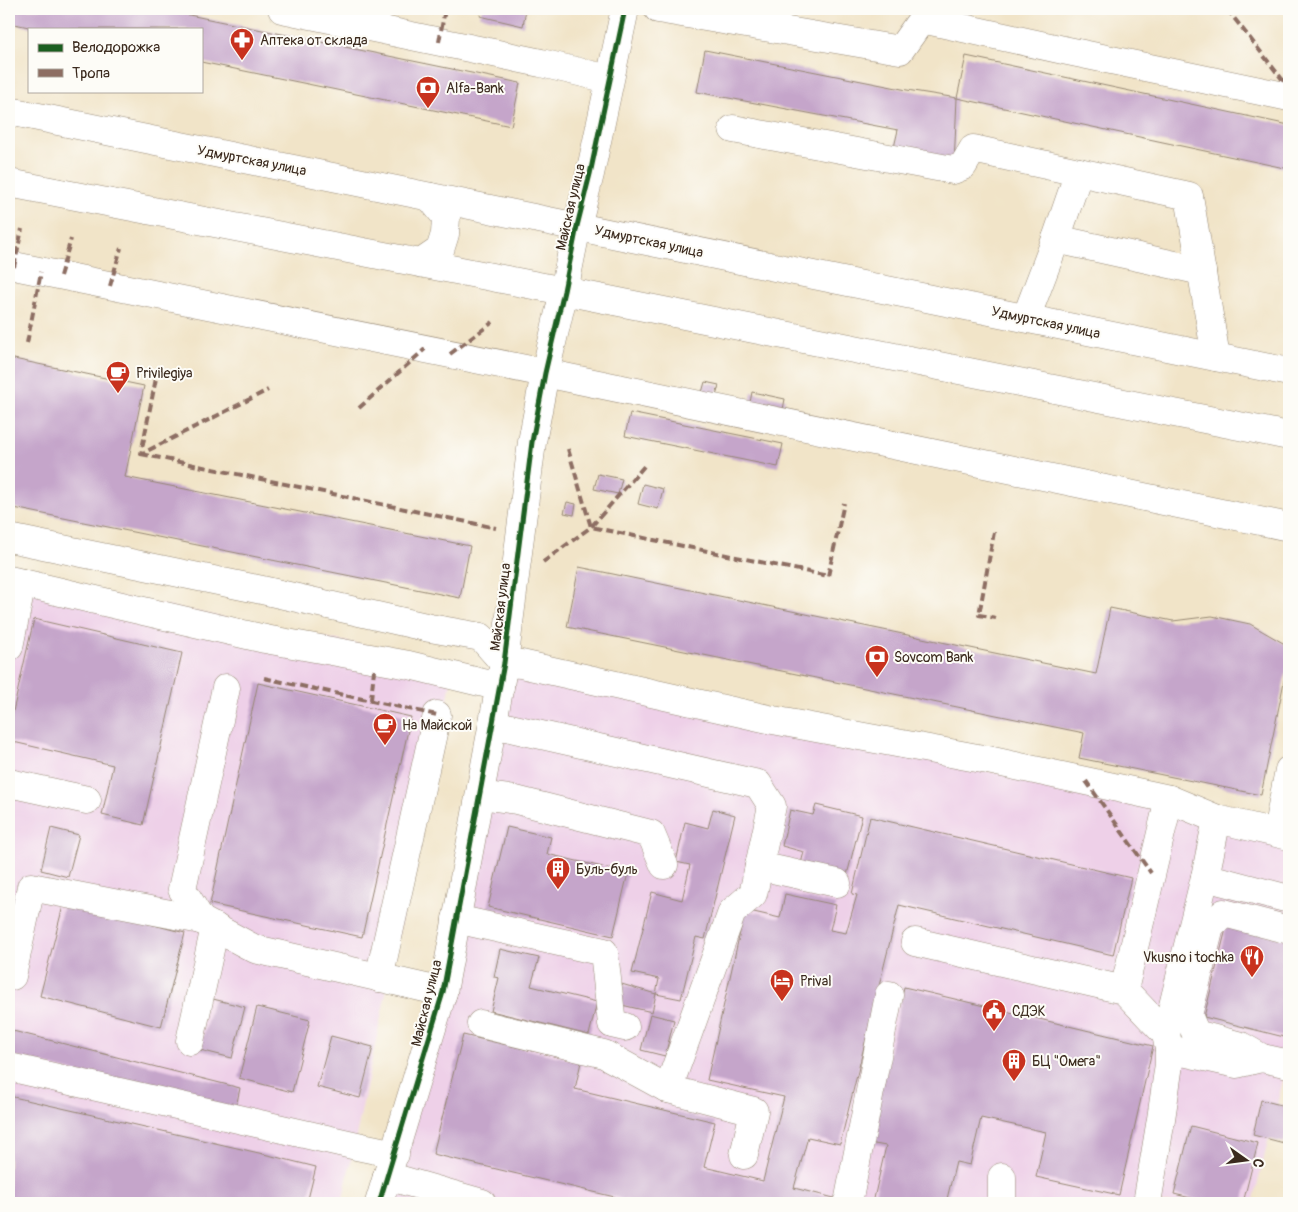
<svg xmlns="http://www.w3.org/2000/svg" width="1298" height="1212" viewBox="0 0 1298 1212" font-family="Pangolin,sans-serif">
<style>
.built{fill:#eed0e8}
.building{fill:#c5a5ca}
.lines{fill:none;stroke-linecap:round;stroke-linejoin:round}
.minor-casing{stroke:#968773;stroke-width:29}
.major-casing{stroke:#968773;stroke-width:29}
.minor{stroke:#fff;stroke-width:28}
.major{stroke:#fff;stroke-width:28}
.quiet{stroke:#8d6e63;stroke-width:4;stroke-dasharray:8 4;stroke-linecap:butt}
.cycleway-casing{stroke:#fdfcf7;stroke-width:8}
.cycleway{stroke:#1b5e20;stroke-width:5}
.labels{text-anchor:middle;stroke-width:4;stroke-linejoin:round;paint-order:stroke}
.poi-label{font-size:14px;fill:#3b2a1e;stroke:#fdfcf7;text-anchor:start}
.street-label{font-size:14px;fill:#3b2a1e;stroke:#fdfcf7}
</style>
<rect width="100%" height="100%" fill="#fdfcf7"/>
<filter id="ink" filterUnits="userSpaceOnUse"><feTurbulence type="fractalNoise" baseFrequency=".02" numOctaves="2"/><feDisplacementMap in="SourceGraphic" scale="10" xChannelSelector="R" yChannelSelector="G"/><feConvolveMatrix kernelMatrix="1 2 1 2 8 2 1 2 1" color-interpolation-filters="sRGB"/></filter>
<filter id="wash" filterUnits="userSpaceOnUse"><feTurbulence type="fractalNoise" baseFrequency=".0096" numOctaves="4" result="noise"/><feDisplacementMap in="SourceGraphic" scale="20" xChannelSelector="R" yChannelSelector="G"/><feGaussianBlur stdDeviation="1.12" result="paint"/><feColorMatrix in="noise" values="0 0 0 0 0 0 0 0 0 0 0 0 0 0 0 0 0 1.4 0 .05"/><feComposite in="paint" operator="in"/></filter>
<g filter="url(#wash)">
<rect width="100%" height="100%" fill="#f1e4c8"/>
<!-- built -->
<g class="built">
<path d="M9 574 455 664 342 1203H9Z"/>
<path d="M514 675 1289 832V1055L1253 1203H394L400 1180Z"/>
</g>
<g id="blocks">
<!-- building -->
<g class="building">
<path d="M9 9H160L520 83 511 126 201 62V29H39L9 23Z"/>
<path d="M482 9H526L523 26 480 16Z"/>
<path d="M705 50 907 90 957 98 954 165 892 156 898 130 697 92Z"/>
<path d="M966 56 1289 125V169L957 98Z"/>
<path d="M9 358 144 386 125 477 470 546 460 598 9 507Z"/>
<path d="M705 382 719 385 715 400 701 396Z"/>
<path d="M752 392 785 399 782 415 749 408Z"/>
<path d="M630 413 783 444 778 467 625 436Z"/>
<path d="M598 474 622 479 618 494 594 489Z"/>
<path d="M643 484 663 489 658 509 638 504Z"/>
<path d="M567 502 576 504 574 515 564 513Z"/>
<path d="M579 567 1096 674 1110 608 1173 621 1212 616 1250 624 1283 643 1289 645V657L1261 795 1079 758 1084 733 567 627Z"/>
<path d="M34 619 182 653 143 825 102 815 113 765 9 741V729Z"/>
<path d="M258 683 411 717 362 937 210 904Z"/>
<path d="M816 805 862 816 846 879 800 867 804 852 782 846 790 810 813 815Z"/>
<path d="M713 809 735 815 705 939 696 937 681 999 656 994 659 979 632 973 652 892 682 900 690 865 676 862 685 822 708 828Z"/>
<path d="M870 817 1131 878 1113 955 899 905 840 1144 808 1137 794 1188 834 1198 833 1203H640L433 1154 463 1035 581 1062 575 1089 715 1122 704 1167 763 1181 784 1097 707 1080 745 910 780 918 785 894 836 905 830 930 846 933 857 895 852 894Z"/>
<path d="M507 827 551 837 547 854 628 873 613 936 488 907Z"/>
<path d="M51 828 79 835 68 877 41 870Z"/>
<path d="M64 902 185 933 161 1027 40 996Z"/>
<path d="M1227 925 1289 940V1016L1284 1037 1204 1017Z"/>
<path d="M500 949 539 958 531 986 597 1002 589 1035 491 1011 499 978 494 977Z"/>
<path d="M618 983 656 994 652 1012 613 1003Z"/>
<path d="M904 987 1153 1046 1119 1195 1036 1177 1046 1132 981 1118 970 1165 956 1162 946 1203H873L886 1146 869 1143Z"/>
<path d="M213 999 245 1007 232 1058 200 1050Z"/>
<path d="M257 1007 310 1020 292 1092 239 1078Z"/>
<path d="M650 1014 674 1020 665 1056 641 1050Z"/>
<path d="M9 1030 240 1088 235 1112 9 1055Z"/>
<path d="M331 1036 373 1047 360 1098 317 1087Z"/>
<path d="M9 1096 272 1156 316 1167 307 1203H9Z"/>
<path d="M1261 1100 1289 1107V1122L1284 1143 1253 1135Z"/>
<path d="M1191 1126 1258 1143 1243 1203H1212L1174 1194Z"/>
</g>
</g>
</g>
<g filter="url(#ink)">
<use href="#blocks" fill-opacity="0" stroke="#968773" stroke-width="1"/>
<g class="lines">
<defs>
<g id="minor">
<path d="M282 9 541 63 609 79"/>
<path d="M658 9 900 50 922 19 1068 51 1289 97"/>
<path d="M733 129 953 170 963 166 973 149 1189 196 1216 357"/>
<path d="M1056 239 1079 172"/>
<path d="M9 265 545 373 1289 527"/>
<path d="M1026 318 1056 239 1202 271"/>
<path d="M9 538 262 590 430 628 481 637 504 663 521 664 773 720 988 760 1169 799 1217 819 1289 836"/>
<path d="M9 580 265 639 409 665 500 687"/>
<path d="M9 647 22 583"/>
<path d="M226 688 182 889 201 920 255 949 443 992"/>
<path d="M9 783 87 800"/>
<path d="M480 795 516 800 651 834 664 865"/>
<path d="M1217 819 1205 877 1166 1034 1169 1049 1237 1064 1262 1058"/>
<path d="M1277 832 1289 770"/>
<path d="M759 866 837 883"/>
<path d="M1205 877 1289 899"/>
<path d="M456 919 604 952 612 1024 625 1027"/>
<path d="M1289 930 1224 913 1210 927 1188 1015 1196 1034 1241 1046 1262 1058 1289 1064"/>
<path d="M915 942 1124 990 1166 1034"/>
<path d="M12 976 31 887 201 920"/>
<path d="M379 978 437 715"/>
<path d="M1124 990 1169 799"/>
<path d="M481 1024 604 1054 668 1089 732 912 753 894 772 806 758 784 493 724"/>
<path d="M190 1041 215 927"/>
<path d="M9 1067 357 1146 395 1154"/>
<path d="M668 1089 754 1111 744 1155"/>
<path d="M387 1176 482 1203"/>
<path d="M379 1203 443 992 504 663 532 442 545 373 564 291 577 226 590 174 625 9"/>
<path d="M848 1203 889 995"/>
<path d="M1002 1203V1177"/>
<path d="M1147 1203 1161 1119 1169 1064V1049"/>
</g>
<g id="major">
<path d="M9 111 1289 372"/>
<path d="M9 183 564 291 1289 436"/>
<path d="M421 263 440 250 445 234 446 217 430 197"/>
</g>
</defs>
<!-- minor casing -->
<use href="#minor" class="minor-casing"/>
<!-- major casing -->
<use href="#major" class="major-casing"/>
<!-- minor -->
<use href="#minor" class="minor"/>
<!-- major -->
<use href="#major" class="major"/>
<!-- quiet -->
<g class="quiet">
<path d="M1227 9 1289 88"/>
<path d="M439 42 445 9"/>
<path d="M14 267 22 229"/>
<path d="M60 276 71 239"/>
<path d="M110 286 121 248"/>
<path d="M27 343 41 272"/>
<path d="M450 354 493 322"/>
<path d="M158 368 141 454 268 390"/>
<path d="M359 408 425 349"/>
<path d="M568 449 591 527 828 576 844 503"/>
<path d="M141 454 496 528"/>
<path d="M994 532 979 615 996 618"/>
<path d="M543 562 591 527 646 464"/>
<path d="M264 678 437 715"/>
<path d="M371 700 374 670"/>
<path d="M1086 781 1151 873"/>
</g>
<defs>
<path id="cycleway" d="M379 1203 443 992 504 663 532 442 545 373 564 291 577 226 590 174 625 9"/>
</defs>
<!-- cycleway casing -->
<use href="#cycleway" class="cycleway-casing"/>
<!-- cycleway -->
<use href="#cycleway" class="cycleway"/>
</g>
</g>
<!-- icons -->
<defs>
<symbol id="pharmacy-pin" viewBox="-11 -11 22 30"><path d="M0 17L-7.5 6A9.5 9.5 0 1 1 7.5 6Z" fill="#c8321e" stroke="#fdfcf7"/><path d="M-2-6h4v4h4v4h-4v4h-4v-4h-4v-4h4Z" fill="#fff"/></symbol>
<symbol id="bank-pin" viewBox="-11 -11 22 30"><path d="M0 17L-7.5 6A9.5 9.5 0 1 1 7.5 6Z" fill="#c8321e" stroke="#fdfcf7"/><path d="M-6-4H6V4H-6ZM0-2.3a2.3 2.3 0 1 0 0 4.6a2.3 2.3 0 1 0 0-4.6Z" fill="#fff"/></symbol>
<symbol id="cafe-pin" viewBox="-11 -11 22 30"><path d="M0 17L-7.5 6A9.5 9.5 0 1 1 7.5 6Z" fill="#c8321e" stroke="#fdfcf7"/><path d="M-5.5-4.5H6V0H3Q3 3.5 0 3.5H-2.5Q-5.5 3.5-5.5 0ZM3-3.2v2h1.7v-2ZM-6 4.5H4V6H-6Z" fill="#fff"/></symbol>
<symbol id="building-pin" viewBox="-11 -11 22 30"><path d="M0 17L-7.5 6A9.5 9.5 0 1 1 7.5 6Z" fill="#c8321e" stroke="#fdfcf7"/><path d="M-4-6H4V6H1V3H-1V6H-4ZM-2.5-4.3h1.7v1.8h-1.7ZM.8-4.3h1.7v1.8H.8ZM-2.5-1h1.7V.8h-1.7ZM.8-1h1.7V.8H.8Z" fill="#fff"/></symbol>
<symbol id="restaurant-pin" viewBox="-11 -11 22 30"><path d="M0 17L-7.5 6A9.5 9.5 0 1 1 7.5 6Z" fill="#c8321e" stroke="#fdfcf7"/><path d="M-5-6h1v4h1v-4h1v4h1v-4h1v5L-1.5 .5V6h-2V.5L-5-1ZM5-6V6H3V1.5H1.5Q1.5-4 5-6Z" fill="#fff"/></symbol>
<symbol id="hotel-pin" viewBox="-11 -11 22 30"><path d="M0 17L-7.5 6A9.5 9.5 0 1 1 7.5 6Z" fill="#c8321e" stroke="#fdfcf7"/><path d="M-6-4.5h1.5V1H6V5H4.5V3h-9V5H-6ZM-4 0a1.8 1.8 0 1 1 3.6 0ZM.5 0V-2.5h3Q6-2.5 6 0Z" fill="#fff"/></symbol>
<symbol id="civic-pin" viewBox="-11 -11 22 30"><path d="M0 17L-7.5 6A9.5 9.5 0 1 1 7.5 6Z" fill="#c8321e" stroke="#fdfcf7"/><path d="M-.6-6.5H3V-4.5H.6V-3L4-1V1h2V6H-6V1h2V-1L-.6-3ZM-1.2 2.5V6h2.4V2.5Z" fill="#fff"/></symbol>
</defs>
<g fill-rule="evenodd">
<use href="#pharmacy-pin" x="228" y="26" width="28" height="38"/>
<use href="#bank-pin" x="414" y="74" width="28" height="38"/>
<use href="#cafe-pin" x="104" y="359" width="28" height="38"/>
<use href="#bank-pin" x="863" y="643" width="28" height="38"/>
<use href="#cafe-pin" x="371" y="711" width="28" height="38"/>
<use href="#building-pin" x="544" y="855" width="28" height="38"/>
<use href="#restaurant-pin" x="1238" y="943" width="28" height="38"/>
<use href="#hotel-pin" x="768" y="967" width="28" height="38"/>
<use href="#civic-pin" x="980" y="997" width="28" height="38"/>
<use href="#building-pin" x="1000" y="1047" width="28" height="38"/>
</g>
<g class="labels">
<!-- poi labels -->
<g class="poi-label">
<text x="260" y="45">Аптека от склада</text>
<text x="446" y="93">Alfa-Bank</text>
<text x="136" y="378">Privilegiya</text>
<text x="894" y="662">Sovcom Bank</text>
<text x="402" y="730">На Майской</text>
<text x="576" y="874">Буль-буль</text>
<text x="1234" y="962" text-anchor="end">Vkusno i tochka</text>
<text x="800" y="986">Prival</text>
<text x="1012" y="1016">СДЭК</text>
<text x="1032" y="1066">БЦ "Омега"</text>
</g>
<!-- street labels -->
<g class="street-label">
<text transform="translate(252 160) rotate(11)" y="5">Удмуртская улица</text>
<text transform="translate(570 207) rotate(-77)" y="5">Майская улица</text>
<text transform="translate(649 241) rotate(12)" y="5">Удмуртская улица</text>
<text transform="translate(1046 322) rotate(12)" y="5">Удмуртская улица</text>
<text transform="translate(500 607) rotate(-83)" y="5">Майская улица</text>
<text transform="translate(426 1003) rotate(-76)" y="5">Майская улица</text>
</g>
</g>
<!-- margin -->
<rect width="1298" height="1212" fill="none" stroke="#fdfcf7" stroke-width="30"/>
<!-- legend -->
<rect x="28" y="28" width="175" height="65" fill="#fdfcf7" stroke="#afa8a0"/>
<rect x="38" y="44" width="25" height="8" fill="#1b5e20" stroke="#afa8a0"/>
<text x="72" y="52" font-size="15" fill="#3b2a1e">Велодорожка</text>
<rect x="38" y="69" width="25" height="8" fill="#8d6e63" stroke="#afa8a0"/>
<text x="72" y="78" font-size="15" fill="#3b2a1e">Тропа</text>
<!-- north arrow -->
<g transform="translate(1246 1160) rotate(104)" stroke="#fdfcf7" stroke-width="4" paint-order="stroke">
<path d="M0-4L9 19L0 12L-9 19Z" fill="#3b2a1e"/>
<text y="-8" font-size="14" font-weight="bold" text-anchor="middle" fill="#3b2a1e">С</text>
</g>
</svg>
